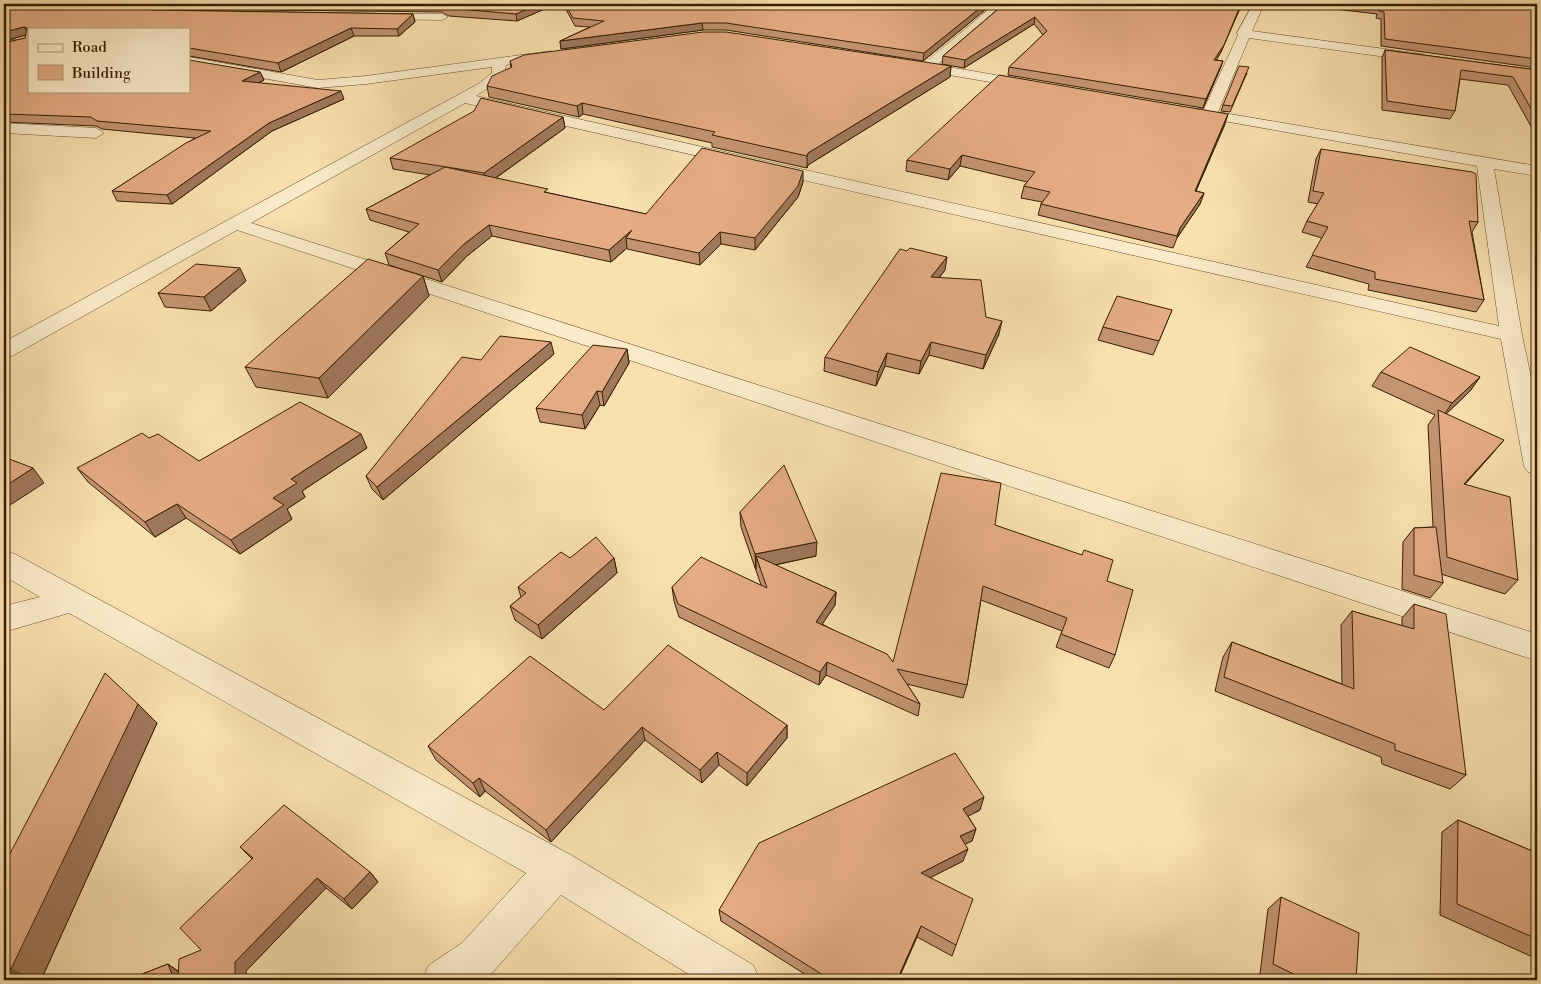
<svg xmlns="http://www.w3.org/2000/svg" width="1541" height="984" viewBox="0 0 1541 984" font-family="'Libre Bodoni',serif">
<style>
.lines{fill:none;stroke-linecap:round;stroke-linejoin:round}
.stream{fill:#757d68;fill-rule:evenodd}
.street-casing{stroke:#684e2d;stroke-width:1}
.street{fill:#fbebca;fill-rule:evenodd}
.wall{fill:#c49472;stroke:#381e02}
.shaded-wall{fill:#a0785c;stroke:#381e02}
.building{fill:#e4ac84;stroke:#381e02}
</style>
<rect width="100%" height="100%" fill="#f9e0ae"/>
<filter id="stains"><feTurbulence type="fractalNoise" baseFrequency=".004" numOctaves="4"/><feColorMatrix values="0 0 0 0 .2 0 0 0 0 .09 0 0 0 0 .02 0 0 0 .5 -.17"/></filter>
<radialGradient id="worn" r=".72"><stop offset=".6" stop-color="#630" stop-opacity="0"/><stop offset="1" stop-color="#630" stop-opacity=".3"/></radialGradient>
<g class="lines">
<!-- stream -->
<path class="stream" d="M4 35 15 38 16 39 13 41 4 39Z"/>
<defs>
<g id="street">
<path d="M164 4H177L168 11 193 12 199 15 193 18 156 16 154 14Z"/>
<path d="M995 4H1008L937 65 1031 81 1038 85 1036 88 1031 89 908 68 906 65 908 62 924 63Z"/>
<path d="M1253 4H1264L1252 31 1422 54 1428 58 1422 62 1249 38 1218 112 1537 166V176L1494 169 1522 335 1537 405V475L1528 472 1524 466 1501 339 465 103 251 223 1537 634V661L237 230 12 356 4 358V342L478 84 492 73V67L366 84 318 88 189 65V57L318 80 366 76 551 51 557 55 556 58 506 65 504 77 476 96 1499 326 1477 166 1184 114 1182 111 1184 108 1204 109 1238 35 1237 33Z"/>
<path d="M376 14H442L448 17 442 20 372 19V15Z"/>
<path d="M4 123 96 128 104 133 96 138 4 133Z"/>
<path d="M4 551 15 554 571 855 753 965 760 980H698L561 895 492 973 482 980H422L429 965 462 943 526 873 69 613 4 632V606L40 597 4 576Z"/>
</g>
</defs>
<!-- street casing -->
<use href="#street" class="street-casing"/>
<!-- street -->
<use href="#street" class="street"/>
</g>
<!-- wall -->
<g class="wall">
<path d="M4 4H162L155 10 413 14 415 22 399 36H354L281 72 189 56V29L29 91 260 72 264 80 259 83 344 99 272 131 172 204 117 201 112 191 195 138 102 129 96 126 4 122V43L25 38 26 35 4 41Z"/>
<path d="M171 4H556L517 21 449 16 442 12 173 9Z"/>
<path d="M563 4H780L792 5 794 4H992L923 61 726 30H703L561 49 560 41 590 27 575 26Z"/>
<path d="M1004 4H1242L1221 52 1216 60 1223 61 1220 69 1203 108 1008 75 1009 67 1043 35 1034 24 964 68 942 64 943 56Z"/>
<path d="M1293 4H1524L1537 5V68L1381 46V19L1376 18 1377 14Z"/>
<path d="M1385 50 1537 70V131L1533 130 1508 85 1460 79 1455 111 1450 119 1382 110V58Z"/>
<path d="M510 61 951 66 950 77 808 165 807 168 712 147V143L583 114 579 117 489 97 487 86 511 68Z"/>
<path d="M1247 73 1230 112 1221 111 1223 105Z"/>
<path d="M563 117 565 128 496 178 549 193 646 214 803 182 798 197 755 250 721 244 700 265 627 249V248L611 262 492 236 467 256 442 282 389 265 385 253 409 232 370 220 366 209 430 175 393 169 390 158Z"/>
<path d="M1225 124 1196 191 1204 193 1200 204 1177 238 1173 248 1038 215 1041 204 1042 202 1021 198 1024 186 1027 182 960 166 948 180 906 171 907 160Z"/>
<path d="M1321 149 1478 222 1472 232 1484 300 1476 312 1368 290 1369 284 1306 267 1322 238 1302 232 1307 221 1318 204 1308 202 1316 159Z"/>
<path d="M945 270 939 278 986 317 999 334 983 369 929 355 919 374 885 366 876 386 824 371 825 357Z"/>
<path d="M423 276 429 296 328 398 256 387 245 367Z"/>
<path d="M246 281 211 311 165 307 158 293Z"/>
<path d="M1172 310 1153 355 1098 340 1103 327Z"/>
<path d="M627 349 629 363 604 406 600 405 585 429 540 422 536 408Z"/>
<path d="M554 354 383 500 372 489 366 476 481 360Z"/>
<path d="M1381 372 1480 377 1470 391 1446 414 1492 454 1465 484 1518 580 1505 594 1441 574 1443 583 1430 598 1402 589 1403 542 1414 528 1433 527 1428 425 1435 415 1372 386Z"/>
<path d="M149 438 199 461 367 448 302 491 305 497 287 509 292 519 240 554 186 518 155 537 88 482 77 468Z"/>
<path d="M740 512 816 556 775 565 836 592 835 605 822 624 893 662 995 525 1107 581 1115 655 1109 668 1056 647 1062 631 981 600 967 685 963 698 907 684 920 704 918 716 826 675 819 685 679 617 674 601 672 587 761 585 741 527Z"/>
<path d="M570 558H614L617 573 542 639 515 620 510 606 521 597 518 587Z"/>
<path d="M1414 604 1466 775 1450 789 1382 764 1381 757 1215 691 1223 657 1232 642 1342 684 1341 625 1352 611 1402 626V618Z"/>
<path d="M604 710 787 725V738L747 786 719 765 702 783 645 740 551 842 485 791 480 797 436 760 428 746Z"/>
<path d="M157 723 41 980H29L20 976 4 980V865Z"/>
<path d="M980 810 968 816 976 829 972 841 965 844 963 861 931 877 956 945 952 956 917 937 898 980H814L721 921 719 910Z"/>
<path d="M1458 820 1537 853V959L1440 915 1442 832Z"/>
<path d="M240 847 370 872 378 882 352 909 326 888 246 971 127 980 168 964 178 971 201 950 252 859Z"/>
<path d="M1281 897 1356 980H1272L1260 974 1268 909Z"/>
</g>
<!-- shaded-wall -->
<g class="shaded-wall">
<path d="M151 4H162L153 13 149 6Z"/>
<path d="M539 4H556L517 21 516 14Z"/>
<path d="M985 4H992L923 61 924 53Z"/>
<path d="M1241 4 1221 52 1212 68 1214 60Z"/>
<path d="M413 14 415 22 399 36 397 29Z"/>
<path d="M1035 17 1034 24 964 68 965 60Z"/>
<path d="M702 23 703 30 561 49 560 41Z"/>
<path d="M24 27 29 34 4 41V32Z"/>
<path d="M351 28 354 36 281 72 278 63Z"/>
<path d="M1223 61 1220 69 1203 108 1206 99Z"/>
<path d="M951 66 950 77 808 165 807 168V156L808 153Z"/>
<path d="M260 72 264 80 245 89 242 81Z"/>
<path d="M341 91 344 99 272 131 172 204 167 195 269 123Z"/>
<path d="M582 103 583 114 579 117 577 106Z"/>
<path d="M1228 114 1225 124 1191 202 1195 191Z"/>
<path d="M563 117 565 128 487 184 484 173Z"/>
<path d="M962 155 960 166 948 180 950 169Z"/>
<path d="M803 171V182L798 197 755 250V238Z"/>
<path d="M1204 193 1200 204 1177 238 1180 228Z"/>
<path d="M489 225 492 236 467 256 442 282 438 270 464 244Z"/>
<path d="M632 230 626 238 627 248 611 262 609 250Z"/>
<path d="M720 232 721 244 700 265 699 253Z"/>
<path d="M947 257 945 270 929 290 931 277Z"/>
<path d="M240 268 246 281 211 311 204 297Z"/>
<path d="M423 276 429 296 328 398 319 378Z"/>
<path d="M1002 321 999 334 983 369 986 355Z"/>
<path d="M551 342 554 354 383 500 377 487Z"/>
<path d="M931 342 929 355 919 374 921 361Z"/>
<path d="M627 349 629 363 604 406 602 392Z"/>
<path d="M887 353 885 366 876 386 878 372Z"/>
<path d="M1480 377 1470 391 1442 418 1452 403Z"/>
<path d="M597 391 600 405 585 429 582 415Z"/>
<path d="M361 434 367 448 302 491 305 497 287 509 292 519 240 554 231 540 291 479Z"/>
<path d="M1504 440 1492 454 1452 499 1464 484Z"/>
<path d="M33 468 44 483 7 507 4 504V487Z"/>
<path d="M177 504 186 518 155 537 145 522Z"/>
<path d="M817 542 816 556 760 568 756 556V569L755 554Z"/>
<path d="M614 558 617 573 542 639 538 625Z"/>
<path d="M836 592 835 605 815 635 816 622Z"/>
<path d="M827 662 826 675 819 685 820 672Z"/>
<path d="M138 704 157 723 41 980H32L11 969 4 967V938Z"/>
<path d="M787 725V738L747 786V773Z"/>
<path d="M642 727 645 740 551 842 546 830Z"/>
<path d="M717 752 719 765 702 783 700 770Z"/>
<path d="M479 778 485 791 480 797 473 783Z"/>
<path d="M984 797 980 810 959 821 963 809Z"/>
<path d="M976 829 972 841 955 849 960 836Z"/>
<path d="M968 849 963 861 918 884 921 873Z"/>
<path d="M370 872 378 882 352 909 344 899Z"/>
<path d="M317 878 326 888 246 971 247 980H226L235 962Z"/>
<path d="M921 926 917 937 898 980H897Z"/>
<path d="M168 964 180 973 184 980H174Z"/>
<path d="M4 967 20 976 18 980H4Z"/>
</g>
<!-- building -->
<g class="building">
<path d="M4 4H151L149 6 151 10 413 14 397 29 351 28 278 63 189 48V29H29V91H189V60L260 72 242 81 341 91 269 123 167 195 112 191 186 143 211 131 97 121 91 117 4 114V43L25 38 27 28 24 27 4 32Z"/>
<path d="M328 4H539L516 14 447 8 440 5Z"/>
<path d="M565 4H780L792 5 794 4H985L924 53 726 23H702L560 41 604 21 573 18Z"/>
<path d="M1004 4H1241L1224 45 1214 60 1223 61 1206 99 1009 67 1047 31 1035 17 965 60 943 56Z"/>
<path d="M1356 4H1523L1537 5V59L1385 39 1384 12 1379 11 1380 7Z"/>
<path d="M703 32H726L951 66 808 153 807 156 712 135 715 132 582 103 577 106 487 86 492 76 512 67 510 61 524 55Z"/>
<path d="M1385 50 1537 70V119L1513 77 1461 70 1455 111 1387 101Z"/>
<path d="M1239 66 1249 67 1232 106 1223 105Z"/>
<path d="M999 75 1228 114 1195 191 1204 193 1180 228 1177 236 1041 204 1050 192 1024 186 1035 172 962 155 950 169 907 160Z"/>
<path d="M481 98 563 117 484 173 390 158 474 111Z"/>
<path d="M702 148 803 171 798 186 755 238 720 232 699 253 626 238 632 230 609 250 489 225 464 244 438 270 385 253 419 224 366 209 445 167 548 189 544 192 646 214Z"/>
<path d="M1321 149 1472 172 1476 174 1478 222 1469 221 1484 300 1375 279V272L1312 255 1328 227 1307 221 1324 193 1313 191Z"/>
<path d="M910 248 947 257 931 277 981 280 986 317 1002 321 986 355 931 342 921 361 887 353 878 372 825 357 900 249 907 251Z"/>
<path d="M368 259 423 276 319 378 245 367Z"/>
<path d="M196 264 240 268 204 297 158 293Z"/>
<path d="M1117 296 1172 310 1159 341 1103 327Z"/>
<path d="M500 336 551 342 377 487 366 476 462 357 481 360Z"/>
<path d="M593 345 627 349 602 392 597 391 582 415 536 408Z"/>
<path d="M1410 347 1480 377 1452 403 1381 372Z"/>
<path d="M300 402 361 434 291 479 297 483 273 498 284 505 231 540 177 504 145 522 77 468 142 433 149 438 158 434 199 461Z"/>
<path d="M1438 410 1504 440 1464 484 1510 497 1518 580 1447 557Z"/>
<path d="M4 457 33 468 4 487Z"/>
<path d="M784 465 817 542 755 554 740 512Z"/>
<path d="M941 473 1001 483 995 525 1082 555 1084 550 1113 560 1107 581 1133 590 1115 655 1061 634 1067 618 983 586 967 685 897 669 920 704 827 662 820 672 678 604 672 587 701 557 767 588 756 556 836 592 816 622 887 654 893 662Z"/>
<path d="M1436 527 1443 583 1414 575V528Z"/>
<path d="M596 537 614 558 538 625 510 606 526 593 518 587 561 552 570 558Z"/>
<path d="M1414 604 1446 614 1466 775 1395 750V744L1224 677 1232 642 1354 689 1352 611 1414 629Z"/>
<path d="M668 645 787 725 747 773 717 752 700 770 642 727 546 830 479 778 473 783 428 746 530 656 604 710Z"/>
<path d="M105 673 138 704 11 969 4 967 9 927 4 938V865Z"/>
<path d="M955 753 984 797 963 809 976 829 960 836 968 849 921 873 973 899 956 945 921 926 897 980H831L719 910 759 843Z"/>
<path d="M284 805 370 872 344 899 317 878 235 962V977L226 980H178L179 959 201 950 180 928 253 858 240 847Z"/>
<path d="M1458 820 1537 853V939L1457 904Z"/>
<path d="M1281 897 1359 933 1356 980H1306L1273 964Z"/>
<path d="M168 964 174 980H127Z"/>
</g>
<!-- margin -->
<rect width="1541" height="984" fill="none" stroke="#f9e0ae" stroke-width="20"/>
<rect x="5" y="5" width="1531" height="974" fill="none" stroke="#381e02" stroke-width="2.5"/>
<rect x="10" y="10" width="1521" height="964" fill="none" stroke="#381e02"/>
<!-- legend -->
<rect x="28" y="28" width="162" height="65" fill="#fbebca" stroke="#ad997a"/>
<rect x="38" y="44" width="25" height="8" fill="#fbebca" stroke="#ad997a"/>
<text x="72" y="52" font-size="15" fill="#381e02">Road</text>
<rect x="38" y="65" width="25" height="15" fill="#e4ac84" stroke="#ad997a"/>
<text x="72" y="78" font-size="15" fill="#381e02">Building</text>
<rect width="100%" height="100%" filter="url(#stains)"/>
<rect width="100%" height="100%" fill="url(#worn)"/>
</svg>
